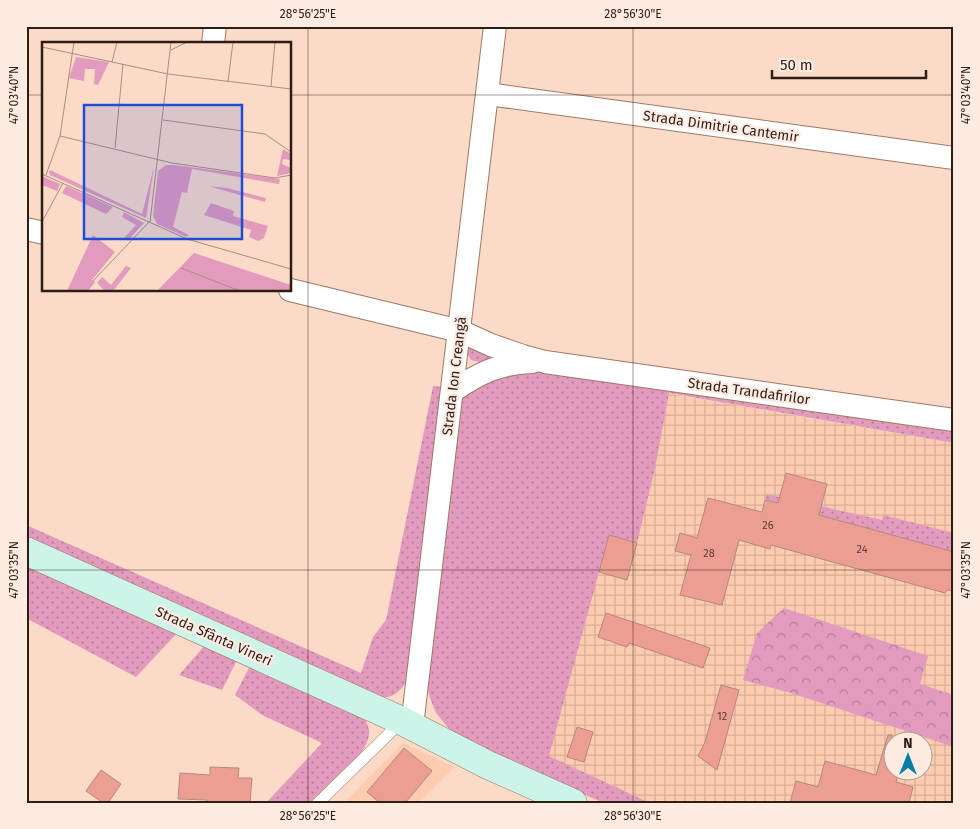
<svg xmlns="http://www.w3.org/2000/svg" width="980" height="829" viewBox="0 0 980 829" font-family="'Fira Sans',sans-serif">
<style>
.built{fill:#fccbb0}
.industrial{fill:url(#industrial-grid);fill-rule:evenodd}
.grass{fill:url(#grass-dots)}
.forest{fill:url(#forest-crowns)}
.building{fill:#ed9e92;stroke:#b58780}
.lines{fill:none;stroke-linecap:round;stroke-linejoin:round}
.lane-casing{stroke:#9f7964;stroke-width:12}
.street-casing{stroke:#9f7964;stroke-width:24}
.secondary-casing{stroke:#9f7964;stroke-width:29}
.lane{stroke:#fff;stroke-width:11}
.street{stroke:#fff;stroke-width:22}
.secondary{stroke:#cdf4e8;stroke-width:28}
.ticks{fill:none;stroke:#2c1d15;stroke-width:1;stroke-opacity:0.45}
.labels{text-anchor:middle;stroke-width:4.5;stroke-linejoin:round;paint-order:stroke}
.number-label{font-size:11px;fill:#5c3d34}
.street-label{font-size:14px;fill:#2c1d15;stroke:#fdebe2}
.inset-road{fill:none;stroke:#a98e80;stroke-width:1}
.view{fill:#1d4ed8;fill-opacity:0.15;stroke:#1d4ed8;stroke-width:2.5}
.inset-edge{fill:none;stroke:#2c1d15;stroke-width:2.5}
.neatline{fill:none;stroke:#2c1d15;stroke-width:2}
.ticks-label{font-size:12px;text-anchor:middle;fill:#2c1d15}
</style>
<defs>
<pattern id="industrial-grid" width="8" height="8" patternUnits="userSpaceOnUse" patternTransform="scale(1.25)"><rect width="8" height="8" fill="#fccbb0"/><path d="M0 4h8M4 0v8" fill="none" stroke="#d8ae96"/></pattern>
<pattern id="grass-dots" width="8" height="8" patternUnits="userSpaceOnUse" patternTransform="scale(1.25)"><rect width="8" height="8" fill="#e29abd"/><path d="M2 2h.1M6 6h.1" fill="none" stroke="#b77d98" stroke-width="1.8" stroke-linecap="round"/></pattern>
<pattern id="forest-crowns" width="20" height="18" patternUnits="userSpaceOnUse" patternTransform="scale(1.25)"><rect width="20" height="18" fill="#e29abd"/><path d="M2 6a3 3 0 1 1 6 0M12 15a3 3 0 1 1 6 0" fill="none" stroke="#b77d98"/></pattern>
</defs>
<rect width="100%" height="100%" fill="#fcdac8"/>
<!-- built -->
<path class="built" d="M403 743 455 767 419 803 345 802Z"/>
<!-- industrial -->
<path class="industrial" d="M648 390 954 443V803H650L444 709ZM892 742H922V772H892Z"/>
<!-- grass -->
<g class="grass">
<path d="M470 344 506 359 486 364 471 360 467 353Z"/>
<path d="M557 371 954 428V443L669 393 655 468 637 543 609 535 549 756 650 803H604L482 751 456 737 436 713 430 698 427 685 458 407 464 393 509 372Z"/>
<path d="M433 386 446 387 409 678C395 699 391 698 366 697L26 540V525L361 673 373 637 386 620Z"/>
<path d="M766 494 882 520 883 515 954 533V552L765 500Z"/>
<path d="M26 563 179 631 136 677 26 618Z"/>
<path d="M206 644 238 658 222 690 179 675Z"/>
<path d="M251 664 364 715C365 719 368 725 369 730 372 754 326 788 310 803H266L322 743 262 715 235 695Z"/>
</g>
<!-- forest -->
<path class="forest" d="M784 608 928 656 920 684 954 695V747L791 693 743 680 757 633Z"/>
<!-- building -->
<g class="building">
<path d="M786 473 827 484 819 515 954 552V591L947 590 945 593 771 545 770 549 739 540 722 605 680 595 691 555 675 551 680 533 697 538 708 498 762 512 765 500 778 503Z"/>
<path d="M609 535 637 543 627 580 599 572Z"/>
<path d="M606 613 710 648 703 668 629 643 627 647 598 637Z"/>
<path d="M721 685 739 690 717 770 698 756 705 742Z"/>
<path d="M577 727 593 732 584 762 567 757Z"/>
<path d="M888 735H892V772H899L896 782 913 787 909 803H790L796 781 818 787 825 761 876 775Z"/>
<path d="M404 748 432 771 405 803H380L367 792Z"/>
<path d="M210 767 239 768 238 778H252L250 803H207V800L178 799 180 773 210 775Z"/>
<path d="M101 770 121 784 108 803H103L86 791Z"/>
</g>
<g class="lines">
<defs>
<path id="lane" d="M318 803 401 722"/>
<g id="street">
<path d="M213 44 215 26"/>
<path d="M488 94 954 158"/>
<path d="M26 229 44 233"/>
<path d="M290 290 460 331 491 345 523 356 545 362 954 420"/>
<path d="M453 391C479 373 500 363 532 362"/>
<path d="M412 726 495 26"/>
</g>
<path id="secondary" d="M26 551 402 721 488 765 573 803"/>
</defs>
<!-- lane casing -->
<use href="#lane" class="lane-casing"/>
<!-- street casing -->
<use href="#street" class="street-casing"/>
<!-- secondary casing -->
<use href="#secondary" class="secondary-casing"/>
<!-- lane -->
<use href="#lane" class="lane"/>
<!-- street -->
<use href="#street" class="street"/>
<!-- secondary -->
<use href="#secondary" class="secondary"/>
</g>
<!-- ticks -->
<path class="ticks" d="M308 26V803M633 26V803M26 95H44M290 95H954M26 570H954"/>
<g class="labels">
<!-- number labels -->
<g class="number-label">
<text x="768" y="529">26</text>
<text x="862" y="553">24</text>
<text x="709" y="557">28</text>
<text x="722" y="720">12</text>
</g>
<!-- street labels -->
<g class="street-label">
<text transform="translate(721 126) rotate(8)" y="5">Strada Dimitrie Cantemir</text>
<text transform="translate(454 376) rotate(-83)" y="5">Strada Ion Creangă</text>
<text transform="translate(749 391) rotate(8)" y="5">Strada Trandafirilor</text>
<text transform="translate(214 636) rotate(24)" y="5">Strada Sfânta Vineri</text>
</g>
</g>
<!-- overview -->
<g transform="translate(42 42)">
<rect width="249" height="249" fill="#fcdac8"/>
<path d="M124 123H132L238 137 237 142 150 127 145 151 140 150 131 185 147 193 144 195 115 182 111 174 116 129ZM112 125 104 176 8 133 7 130 8 128 100 172ZM0 134 18 142 15 149 0 143ZM24 144 71 165 64 172 20 151ZM166 144 185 146 224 156 223 160ZM82 170 102 181 87 197 80 198 94 183 80 175ZM84 224 89 226 71 249H63L55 241 60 235 69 243Z" fill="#e29abd"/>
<path d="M169 161 192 169 191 174 226 184 222 196 216 199 207 195 209 188 162 173Z" fill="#e29abd"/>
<path d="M51 193 73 210 50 238 53 240 46 249H25Z" fill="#e29abd"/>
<path d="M34 15 67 20 56 43 52 42 53 27H43L42 39 27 36ZM241 107 249 112V118L241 117 240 122 249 126V131L235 134ZM152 211 249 243V249H115Z" fill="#e29abd"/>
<path class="inset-road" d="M0 5 126 32 249 47M129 8 145 0M70 20 75 0M186 39 191 0M229 44 233 0M121 78 223 92 249 110M18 94 130 121 233 136 249 133M73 106 81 22M0 132 145 197 249 227M4 133 18 94 32 0M0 180 21 141M108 180 129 0M139 226 198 249M51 239 107 180"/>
<path class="view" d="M42 63H200V197H42Z"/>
<rect width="249" height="249" class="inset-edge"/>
</g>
<!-- border -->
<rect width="980" height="829" fill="none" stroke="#fdebe2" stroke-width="55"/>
<!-- north arrow -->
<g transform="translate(908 756)"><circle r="24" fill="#fdebe2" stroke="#a99990"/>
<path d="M0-4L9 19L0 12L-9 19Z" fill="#077ea5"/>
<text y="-8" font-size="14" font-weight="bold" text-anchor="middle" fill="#2c1d15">N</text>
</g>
<!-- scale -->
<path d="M772 70v8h154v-8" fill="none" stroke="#2c1d15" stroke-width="2.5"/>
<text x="780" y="70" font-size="15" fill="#2c1d15" stroke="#fdebe2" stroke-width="4" paint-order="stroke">50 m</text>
<rect x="28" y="28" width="924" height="774" class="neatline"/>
<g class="ticks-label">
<text x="308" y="18">28°56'25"E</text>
<text x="633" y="18">28°56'30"E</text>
<text transform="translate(14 95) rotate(-90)" y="4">47°03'40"N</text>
<text transform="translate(966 95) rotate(-90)" y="4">47°03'40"N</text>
<text transform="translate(14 570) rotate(-90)" y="4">47°03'35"N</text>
<text transform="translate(966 570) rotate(-90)" y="4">47°03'35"N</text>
<text x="308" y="820">28°56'25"E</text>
<text x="633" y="820">28°56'30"E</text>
</g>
</svg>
